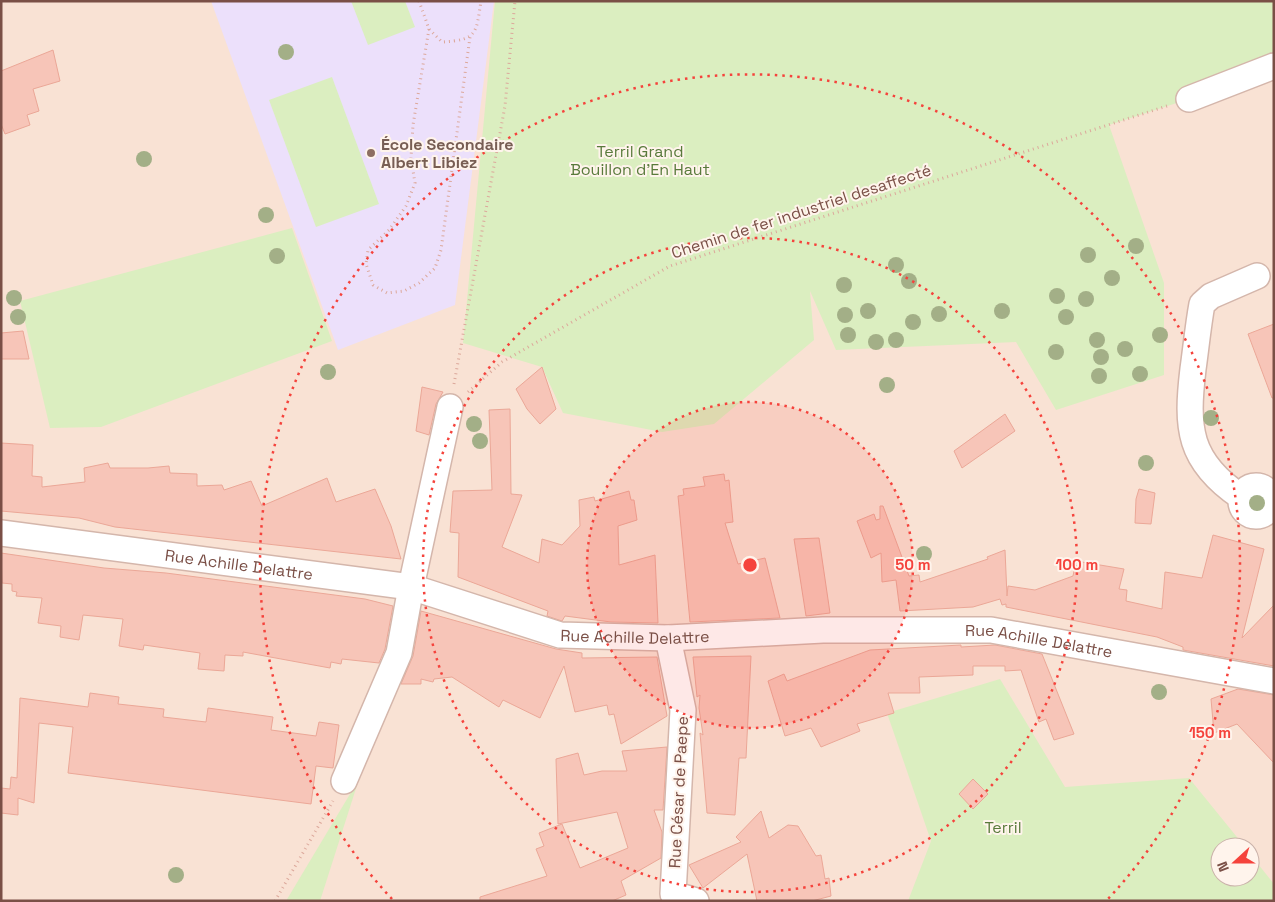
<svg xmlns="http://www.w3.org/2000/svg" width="1275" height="902" viewBox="0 0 1275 902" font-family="'Space Grotesk',sans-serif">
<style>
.residential{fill:#f9e2d4;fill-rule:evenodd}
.education{fill:#ece0fb}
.green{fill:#dbeec0}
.building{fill:#f7c5b8;stroke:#eba797}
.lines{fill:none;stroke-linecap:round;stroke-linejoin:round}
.minor-casing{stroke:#d4b6ab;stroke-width:28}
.path{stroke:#dca89b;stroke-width:3;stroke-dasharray:1 4;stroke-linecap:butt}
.minor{stroke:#fff;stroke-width:25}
.tree{fill:#a3af87}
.ring{fill:none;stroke:#f5433c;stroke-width:2.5;stroke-dasharray:2.5 5}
.education-dot{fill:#8d6e63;stroke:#fff4ec;stroke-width:2}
.labels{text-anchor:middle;stroke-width:4;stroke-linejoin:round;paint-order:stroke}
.education-label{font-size:16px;font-weight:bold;fill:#785e54;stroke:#fff4ec;text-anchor:start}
.park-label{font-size:16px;fill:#597a3b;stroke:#fff4ec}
.street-label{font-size:16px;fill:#7a4f46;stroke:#fff4ec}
.centre{fill:#f5433c;stroke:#fff4ec;stroke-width:2.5}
.ring-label{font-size:15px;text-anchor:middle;font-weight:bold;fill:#f5433c;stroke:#fff4ec;stroke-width:4;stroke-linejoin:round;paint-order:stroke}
</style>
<rect width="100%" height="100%" fill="#feefe3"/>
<!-- residential -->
<path class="residential" d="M1 1H1274V901H1ZM1220 847H1250V877H1220Z"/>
<!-- education -->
<path class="education" d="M211 1H494L455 305 338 350Z"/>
<!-- green -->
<g class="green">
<path d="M351 1H405L415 27 368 45Z"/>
<path d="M495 1H1274V66L1189 99 1109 125 1164 283V375L1056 410 1016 342 836 350 810 291 814 340 714 424 662 432 563 413 542 367 463 343Z"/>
<path d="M332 77 379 204 316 227 269 100Z"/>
<path d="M292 228 332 341 101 427 50 428 20 301Z"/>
<path d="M1000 679 1065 787 1189 778 1245 847H1220V877H1250V854L1274 884V901H908L931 841 887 713Z"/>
<path d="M359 779 320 901H286Z"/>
</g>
<!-- building -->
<g class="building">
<path d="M53 50 60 81 33 89 39 111 27 115 30 125 5 134 1 124V71Z"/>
<path d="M1274 324V398H1272L1248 334Z"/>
<path d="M23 331 29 359H1V333Z"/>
<path d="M542 367 556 409 540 424 527 409 516 389Z"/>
<path d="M422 387 443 392 436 404 429 435 416 431Z"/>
<path d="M510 409 511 494 522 495 502 547 539 563 542 539 562 545 580 526 579 500 594 497 595 501 629 491 631 500H634L637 520 618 526 619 565 655 555 658 623 611 622 565 616 562 621 547 616 548 611 458 577 459 533 450 532 453 491 492 490 489 410Z"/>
<path d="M1005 414 1015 431 962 468 954 451Z"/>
<path d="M1 443 33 445 32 476 42 477V487L85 482 84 468 108 463 110 468H148L169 466 170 473 197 474V486L222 485 224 490 251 481 262 506 327 478 336 502 375 489 391 526 401 559 115 527 79 518 1 511Z"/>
<path d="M724 474 725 481 729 480 733 522 725 523 738 564 765 558 780 618 690 622 678 496 684 495 683 489 705 486 703 477Z"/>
<path d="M1139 489 1155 493 1151 524 1135 523 1136 499Z"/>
<path d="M880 506H883L909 576 919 575 920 582 988 559 987 557 1005 550 1007 596 1008 586 1035 590 1073 576 1076 561 1124 569 1119 589 1127 590 1126 601 1162 609 1165 572 1202 578 1213 535 1264 549 1242 638 1274 605V666L1183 650V647L1157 637 1006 607V604L1002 605 1000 599 973 607 900 611 896 580 882 582 881 553 871 558 857 521 874 514 876 520 880 519Z"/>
<path d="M819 538 830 613 806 616 794 539Z"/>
<path d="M1 553 104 568 166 573 365 599 393 606 385 649 379 663 342 659 341 664 331 662 330 668 243 652V656L225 655 224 671 198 669 200 653 144 645 143 650 119 646 123 619 83 615 79 640 60 637 61 626 38 623 42 598 16 596 17 592 12 591V584L2 583Z"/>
<path d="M421 611 556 649 582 653V658L657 657 667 716 621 744 614 714 609 715 607 705 575 712 564 666 540 718 503 700 499 707 452 677 434 679 433 682 421 679V684H401L413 656Z"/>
<path d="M961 645V647L995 645 1042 654 1074 734 1054 740 1046 719 1039 722 1021 670 1005 671V666H973V675L919 677 920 693H888L894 713 857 724 860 731 821 747 811 728 785 736 768 681 784 674 787 681 870 650Z"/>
<path d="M751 656 746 758H739L735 815 707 813 700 733 703 735 699 708 700 695 697 697 693 657Z"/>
<path d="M1238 689 1274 695V763L1237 724 1214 733 1211 699Z"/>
<path d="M90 693 119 697 118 704 164 709 163 717 206 722 208 708 273 717 271 730 316 736 319 722 339 725 333 768 316 766 311 804 68 773 73 727 39 723 34 803 18 798V815L1 813V788L10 789 11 777 17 778 20 698 88 707Z"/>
<path d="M667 747 663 810H654L662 832 661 858 621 881 626 895 612 901H480V897L547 876 536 849 544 846 539 833 562 824 580 868 628 848 617 812 558 824 556 759 578 753 584 775 602 771H627L622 751Z"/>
<path d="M973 779 988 794 973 809 959 794Z"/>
<path d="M761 811 769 838 788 825 798 826 816 856 821 855 825 879 829 878 831 896 812 901H757L747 854 703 888 689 865 741 842 736 837Z"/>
</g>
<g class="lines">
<defs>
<g id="minor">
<path d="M1189 99 1274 66"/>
<circle cx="1256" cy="501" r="15"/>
<path d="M1241 497C1188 461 1186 428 1193 369 1196 348 1198 326 1202 304L1211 296 1257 276"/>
<path id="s1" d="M1 533 411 587 560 635 668 638 823 630H991L1274 681"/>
<path d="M668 638 683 710 673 894 696 901"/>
<path d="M344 781 399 653 411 587 450 407"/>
</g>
</defs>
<!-- minor casing -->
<use href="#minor" class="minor-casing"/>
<!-- path -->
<g class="path">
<path d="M419 1 429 29 442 42C478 40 476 33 481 1"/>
<path d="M429 29 413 125 411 158 415 183 406 206 389 230 368 250 366 264 373 285 387 293 404 291 419 283 435 268 441 250 470 37"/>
<path d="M454 384 505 106 515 1"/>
<path d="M468 392 502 362 670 266 1167 106"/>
<path d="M275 901 333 801"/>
</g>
<!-- minor -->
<use href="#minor" class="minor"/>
</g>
<!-- trees -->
<g class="tree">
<circle cx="286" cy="52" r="8"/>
<circle cx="144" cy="159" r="8"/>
<circle cx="266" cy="215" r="8"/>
<circle cx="1136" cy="246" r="8"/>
<circle cx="1088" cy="255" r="8"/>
<circle cx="277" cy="256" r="8"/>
<circle cx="896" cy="265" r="8"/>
<circle cx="1112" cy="278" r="8"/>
<circle cx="909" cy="281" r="8"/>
<circle cx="844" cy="285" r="8"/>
<circle cx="1057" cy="296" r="8"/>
<circle cx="14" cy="298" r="8"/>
<circle cx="1086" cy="299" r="8"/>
<circle cx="868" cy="311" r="8"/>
<circle cx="1002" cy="311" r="8"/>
<circle cx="939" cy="314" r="8"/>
<circle cx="845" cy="315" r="8"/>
<circle cx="18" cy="317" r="8"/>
<circle cx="1066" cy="317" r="8"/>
<circle cx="913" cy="322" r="8"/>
<circle cx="848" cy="335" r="8"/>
<circle cx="1160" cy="335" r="8"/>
<circle cx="896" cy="340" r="8"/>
<circle cx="1097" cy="340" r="8"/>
<circle cx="876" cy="342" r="8"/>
<circle cx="1125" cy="349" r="8"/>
<circle cx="1056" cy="352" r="8"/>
<circle cx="1101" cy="357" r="8"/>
<circle cx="328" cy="372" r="8"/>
<circle cx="1140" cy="374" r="8"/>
<circle cx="1099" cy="376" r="8"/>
<circle cx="887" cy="385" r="8"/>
<circle cx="1211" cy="418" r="8"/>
<circle cx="474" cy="424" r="8"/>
<circle cx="480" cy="441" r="8"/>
<circle cx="1146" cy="463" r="8"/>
<circle cx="1257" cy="503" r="8"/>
<circle cx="924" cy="554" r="8"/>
<circle cx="1159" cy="692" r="8"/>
<circle cx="176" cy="875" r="8"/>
</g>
<!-- distance rings -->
<circle cx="750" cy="565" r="163" fill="#f5433c" fill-opacity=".12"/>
<g class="ring">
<circle cx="750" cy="565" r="163"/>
<circle cx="750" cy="565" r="327"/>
<path d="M392 899A490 490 0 1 1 1108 899"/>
</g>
<!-- markers -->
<circle class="education-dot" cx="371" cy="153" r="5"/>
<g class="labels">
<!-- education labels -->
<g class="education-label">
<text x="381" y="150">École Secondaire<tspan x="381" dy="18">Albert Libiez</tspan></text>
</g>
<!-- park labels -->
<g class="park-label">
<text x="640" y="157">Terril Grand<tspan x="640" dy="18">Bouillon d'En Haut</tspan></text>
<text x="1003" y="833">Terril</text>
</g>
<!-- street labels -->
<g class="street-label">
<text transform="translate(801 211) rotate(-18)" y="6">Chemin de fer industriel desaffecté</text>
<text dy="6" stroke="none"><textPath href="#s1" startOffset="240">Rue Achille Delattre</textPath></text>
<text dy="6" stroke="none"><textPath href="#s1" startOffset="645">Rue Achille Delattre</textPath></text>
<text dy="6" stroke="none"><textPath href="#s1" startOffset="1050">Rue Achille Delattre</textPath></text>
<text transform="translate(678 792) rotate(-87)" y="6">Rue César de Paepe</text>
</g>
</g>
<circle cx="750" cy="565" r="8" class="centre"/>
<g class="ring-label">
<text x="913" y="570">50 m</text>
<text x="1077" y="570">100 m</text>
<text x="1210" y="738">150 m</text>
</g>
<!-- border -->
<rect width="1275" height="902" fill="none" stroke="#7a4f46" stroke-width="5"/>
<!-- north arrow -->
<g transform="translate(1235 862) rotate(249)"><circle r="24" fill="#fff4ec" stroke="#cab2aa"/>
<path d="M0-4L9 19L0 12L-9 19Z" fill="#f5433c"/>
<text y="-8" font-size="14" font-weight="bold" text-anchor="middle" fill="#7a4f46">N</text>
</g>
</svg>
